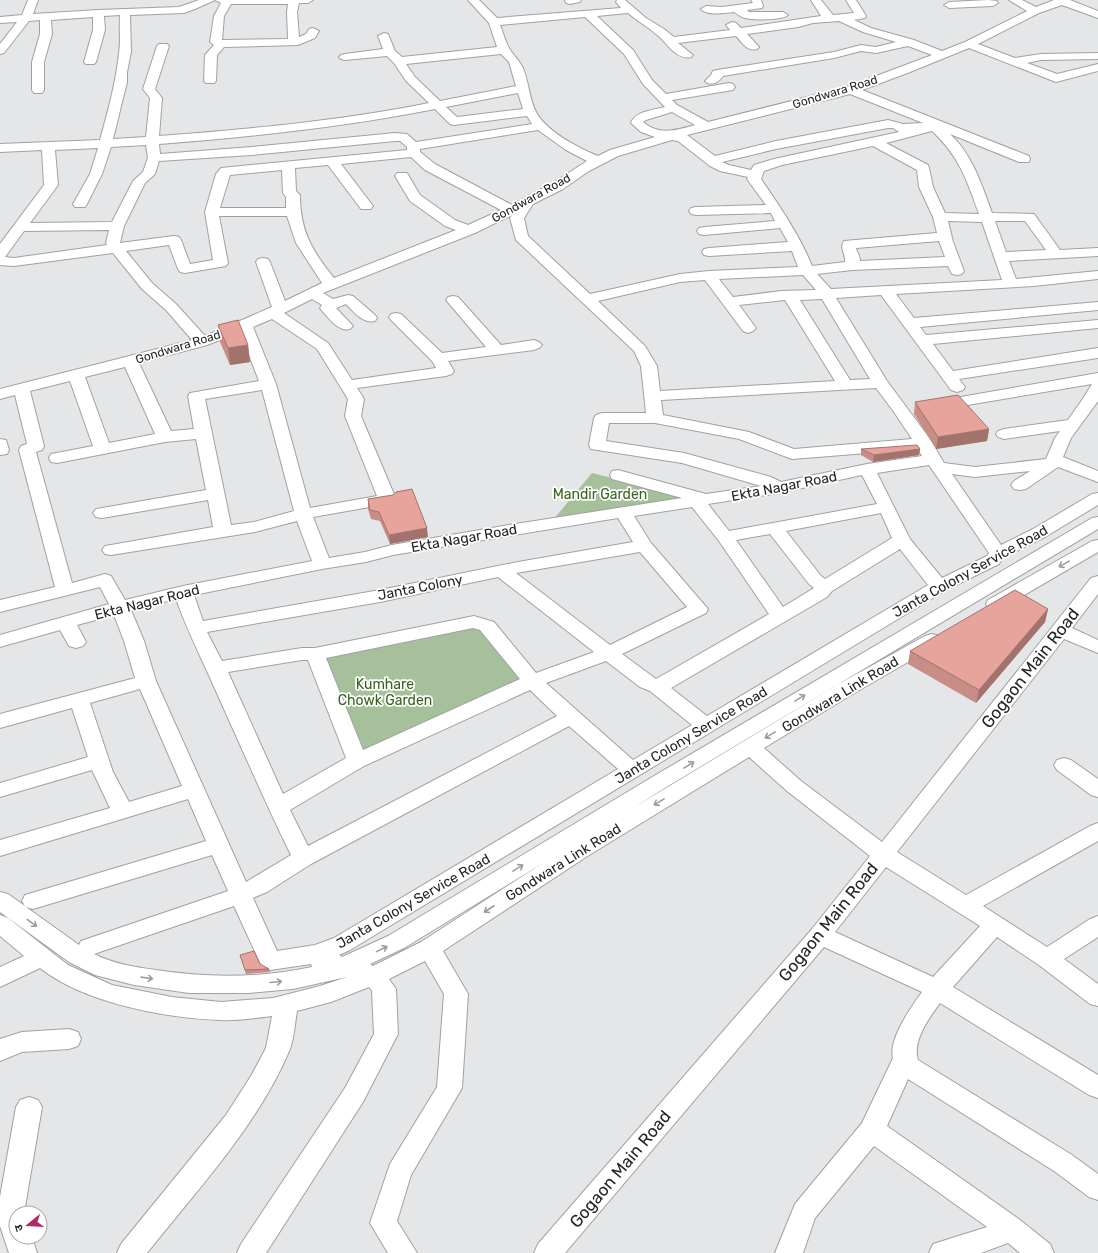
<svg xmlns="http://www.w3.org/2000/svg" width="1098" height="1253" viewBox="0 0 1098 1253" font-family="Rubik,'Noto Sans Devanagari',sans-serif">
<style>
.green{fill:#a7c09c}
.lines{fill:none;stroke-linecap:round;stroke-linejoin:round}
.minor-casing{stroke:#a0a1a2;stroke-width:2}
.minor{fill:#fff;fill-rule:evenodd}
.wall{fill:#c78d86}
.shaded-wall{fill:#a2736d}
.building{fill:#e7a49c;stroke:#a2736d}
.oneway{stroke:#9c9c9c}
.labels{text-anchor:middle;stroke-width:3.5;stroke-linejoin:round;paint-order:stroke}
.far-street-label{font-size:12px;fill:#232424;stroke:#fff}
.street-label{font-size:14px;fill:#232424;stroke:#fff}
.park-label{font-size:14px;fill:#36631d;stroke:#fff}
.near-street-label{font-size:17px;fill:#232424;stroke:#fff}
</style>
<rect width="100%" height="100%" fill="#e5e6e7"/>
<!-- green -->
<g class="green">
<path d="M592 473 697 499 553 520Z"/>
<path d="M474 622 532 681 357 761 315 654Z"/>
</g>
<g class="lines">
<defs>
<g id="minor">
<path d="M28 0H38L33 14 98 10 179 7 199 0H313L308 3H299L297 12 299 37 306 34 309 29 313 28 319 31 315 38 298 45 224 47 217 55 216 81 214 83H206L204 81 205 55 214 45 210 42 214 16 221 3 215 0 195 9 184 13 130 15 131 52 127 72V82L113 139 146 137 150 98 143 89 157 46 159 44H167L169 46 155 89 162 98 159 136C249 129 340 121 429 103L406 81 394 63 387 56 345 60 341 59 339 57 341 55 345 54 383 49 378 36 384 33 388 34 395 51 402 57 497 47 489 23 468 0H479L497 18 621 8 616 2 617 0H625L646 18 664 29 674 37 730 30 726 25 732 22 736 23 741 28 821 16 811 0H821L833 15 854 13 846 0H856L866 16 865 18 854 20 871 28 914 40 942 51 965 42 1027 11 1009 0H1022L1036 7 1054 0H1070L1098 11V18L1062 5 1039 13 978 44 1015 58 1041 54 1098 53V59L1041 60 1027 63 1057 74 1098 64V71L1056 82 969 48 910 72 862 90 1029 156 1030 159 1029 162H1019L950 134C972 154 982 185 992 213L1034 214 1060 250 1098 248V256L1009 261 1016 279 1098 271V279L1034 286 896 294 914 318 1098 302V310L920 327 926 335 1098 320V328L933 344 953 371 1098 348V358L959 379 965 387 963 390 957 392 951 390 881 295 836 298 887 381 930 439 944 463 975 467 1046 459 1055 438 1060 431 1004 439 998 437 996 434 998 431 1004 429 1068 420 1082 400 1092 384 938 410 932 408 930 405 932 402 1098 373V401L1071 438 1063 457 1098 471V482L1058 467 1026 489 1020 490 1014 489 1011 485 1014 481 1030 471 975 477 952 474 1001 545 1033 529 1092 494 1098 493V505L1045 537 1004 557 999 564 946 590 350 950 339 955 342 957 388 936 654 776 1092 518 1098 517V529L668 786 633 808 837 685 925 636 932 634 939 636 942 640 939 644 851 695 764 748 801 781 882 842 1091 578 1098 576V594L1072 628 1098 640V653L1064 639 897 852 966 895 1090 826 1098 823V841L983 906 1047 947 1090 919 1098 916V937L1064 959 1098 984V1006L1090 1004 1039 965 997 937 953 987 1098 1075V1098L1089 1095 940 1003C929 1018 912 1041 918 1060L1072 1155 1098 1174V1200L1089 1197 1054 1171 908 1079 887 1126 1020 1220 1050 1244 1054 1253H1020L1008 1243 981 1253H929L933 1244 987 1227 874 1146 815 1218 803 1253H775L795 1204 862 1123 893 1058C888 1040 911 1007 922 992L824 947 565 1253H534L538 1244 812 929 870 856 787 791 749 757 586 857 443 951 468 994 462 1088 411 1175 397 1221 417 1253H388L370 1223 390 1164 437 1087 444 994 425 961 389 979 396 989 398 1034 363 1102 266 1253H237L241 1244 345 1088 374 1034 372 991 369 987 331 1002 297 1011C295 1023 294 1038 290 1049 259 1124 197 1190 147 1253H117L121 1244 226 1115 251 1076 266 1048 272 1016C255 1018 237 1021 220 1020 165 1018 84 1003 40 968L0 987V967L24 956 0 936V915L8 918 68 965 112 985 172 997 221 1002 273 998 320 986 347 977 293 989 249 993H189L134 985 95 975 69 962 0 912V892L8 894 25 906 22 901 25 895 206 841 188 799 0 856V840L110 808 92 770 0 797V783L88 757 72 708 0 728V714L135 678 124 641 114 615 77 625 86 642 83 646 76 648 69 646 60 630 0 647V635L109 604 100 587 0 612V600L55 587 19 450 21 446 27 444 15 395 0 399V389L192 340 166 310 142 289 113 253 14 266 0 265V244L44 185 42 150 0 152V144L100 140C108 111 116 82 119 53 121 41 119 28 120 15L104 16 105 30 96 62 94 64H86L84 62 93 30V17L51 20 52 34 44 62V90L42 93H34L32 90V62L40 34V20L29 21 4 53 0 54V44L17 22 0 23V17L22 15ZM231 4H288L287 12 288 39 222 40 224 16ZM628 13C637 21 647 26 656 34 666 41 676 61 691 57L693 55 678 43 736 36C742 42 747 52 757 49L759 47 747 34 798 27 813 23 839 21 863 32 896 42 876 47 861 45 834 52 717 70 713 71 711 75 705 81 707 83C714 85 719 82 723 76L834 58 861 51 876 53 908 46 932 55 847 87 708 122 677 105 672 100 733 90 735 87 733 84 729 83 666 94 652 80 633 50 597 16ZM585 17 624 54 643 84 665 107C654 110 635 111 631 123L641 132 655 137 610 150 598 156C578 148 546 131 536 112 529 98 529 83 523 68 519 60 513 55 509 48 505 41 503 32 500 25ZM501 54 509 62 516 86 440 101 415 77 406 64ZM518 93 523 109 457 117 446 107ZM850 94 923 123 903 124 888 120 776 141 715 156 687 135ZM435 109 450 124 454 125 527 116 532 124 416 142 407 134 395 133 252 147 160 154 159 144C251 137 344 127 435 109ZM672 112 695 125C678 130 659 136 643 122L646 120ZM888 128H893L899 132 774 159 754 165 751 170 729 165 722 162 776 149ZM538 130 566 150 587 161 553 183 512 205 435 164 420 152V149ZM932 131C959 156 967 180 979 214L945 213 933 187 929 168 928 165 886 143ZM672 140 678 141 710 166 720 171 748 177 747 179 766 205 696 207 691 208 689 211 691 214 696 215 771 213 775 221 704 227 699 228 697 231 699 234 704 235 780 228 788 242 709 248 704 249 702 252 704 255 709 256 792 251 798 267 709 271 680 274 590 294 528 236 524 218 533 204 563 189 589 171 618 156ZM395 141H400L407 147V150L221 168 216 174 205 212 213 260 190 264 181 240 179 237 174 236 120 243 124 226 145 183 155 174 159 161 252 155ZM146 145 148 158 143 172 133 181 112 222 30 223 58 185 55 150 98 148 90 174 73 204 75 207H85L87 204 102 174 111 147ZM873 146 917 170 919 187 933 217 937 233 844 241C839 249 846 253 845 262L812 266C799 234 780 207 761 179L764 171 782 165ZM411 157 425 170 501 210 468 225 455 220 420 195 407 173H397L395 176 410 201 445 226 456 230 334 278C312 251 300 231 300 195L296 191 295 168 328 165 361 209H371L373 206 341 164ZM282 170 283 193 286 197V208H220L230 175ZM512 215 510 218 516 240 634 351 641 366 646 413H602L596 415 594 418 589 445 591 449 682 463 761 486 706 494 618 470 612 471 610 475 612 479 682 498 509 525 392 545 365 552 329 558 313 517 387 504 393 503 396 499 361 416 364 399 357 388 446 376 452 374 454 371 448 361 534 350 539 348 542 345 539 342 534 340 501 345 458 297 453 296 448 297 446 300 486 347 442 353 401 314 396 313 391 314 389 317 391 320 432 361 436 368 352 380 328 343 284 313 312 299 322 305 320 308 322 311C330 319 338 332 350 329L353 326 336 308 346 304C354 312 363 324 375 321L377 318 375 315 353 296 348 295 333 299 323 293 475 233ZM219 216H287L296 243 322 283 285 301 270 262 268 259 263 258 258 259 256 262 272 307 205 336 176 304 152 283 126 251 169 245 178 269 180 272 185 273 226 266 228 263ZM948 221 982 222 1002 280 831 289 817 274 852 270 948 266 952 274 957 275 962 274 964 271 953 242ZM995 221H1025L1046 250 1006 252ZM109 230 106 243 107 245 14 258 5 257 24 231ZM939 241 945 257 860 261C860 255 857 253 856 248ZM803 275 816 290 781 291 733 297 719 279ZM705 280 743 331 748 333 753 331 756 328 739 305 785 300 835 381 660 391 657 366 645 346 598 301 680 282ZM822 299 870 379 850 380 800 300ZM272 319 317 349 348 399 345 416 377 496 310 508 276 384 253 327ZM240 332 259 381 190 393 188 396 194 429 171 431 139 363 207 345ZM125 367 155 434 109 443 85 377ZM70 381 93 446 51 454 49 458 51 462 57 463 165 442 196 439 206 490 102 508 96 509 93 513 96 517 102 518 208 500 213 527 111 545 105 546 102 550 105 554 111 555 255 532 297 521 312 561 183 586 125 600 111 576 105 574 72 583 36 452 42 450 44 446 30 391ZM876 388 894 412 912 439 794 449 749 432 663 415 661 400ZM262 390 294 511 254 522 231 525 205 399ZM609 423H655L739 439 792 459 918 449 922 456 867 464 781 482 771 477 684 453 606 441ZM929 465 989 553 987 556 942 578 910 539 877 473ZM862 475 877 504 729 531 708 504 779 493ZM692 507 719 541 769 614 656 679 622 654 706 613 708 609 651 543 634 516ZM881 513 892 538 825 579 821 576 786 531ZM618 518 633 542 518 562 380 590 203 621 194 595 322 569 366 562 393 555ZM770 534 809 584 814 588 783 607 736 540ZM900 549 928 585 707 716 671 688 827 597 832 591ZM640 552 687 607 610 645 516 573ZM498 577 594 652 536 673 494 622 474 616 315 648H302L222 661 207 632 380 602ZM176 599C187 630 202 659 215 689 240 744 264 800 291 855L246 882 156 681 144 641 131 610ZM473 628 480 630 520 679 363 750 326 658ZM302 660H308L346 758 283 794 228 672ZM606 661 640 687 650 691 692 725 633 760 546 683ZM140 689 182 786 129 802 113 772 90 703ZM530 690 557 716 308 846 290 810 364 766ZM569 726 618 769 334 938 315 945 277 951 253 898 267 892 311 864ZM212 855 228 891 81 941 79 945 26 907 33 909ZM543 863 421 942 373 966 370 964 404 948ZM886 867 980 926 933 977 835 932ZM234 906 262 967 270 970 311 964 312 967C261 978 208 978 156 970 135 967 114 964 94 954Z"/>
<path d="M565 0H581L580 2 570 4 566 3Z"/>
<path d="M751 0H761L763 6 762 8 747 10 749 12H783L788 15C784 20 749 21 742 17 740 16 737 14 734 12 725 13 707 16 701 9L706 6 722 7 753 3Z"/>
<path d="M988 0 997 1 998 3 993 6 949 8 944 5 949 2Z"/>
<path d="M0 439 6 440 9 450 7 454 0 455Z"/>
<path d="M1098 540V552L1002 608 995 610 988 608 986 604 988 600 1092 541Z"/>
<path d="M1064 758 1071 760 1098 779V797L1091 795 1057 770 1054 765 1057 760Z"/>
<path d="M69 1029 78 1032 81 1039 78 1046 69 1049 22 1052 0 1061V1039L22 1032Z"/>
<path d="M29 1097 38 1100 42 1107 24 1213H16V1237H32L37 1253H9L0 1226V1197L16 1107 20 1100Z"/>
</g>
</defs>
<!-- minor casing -->
<use href="#minor" class="minor-casing"/>
<!-- minor -->
<use href="#minor" class="minor"/>
</g>
<!-- wall -->
<g class="wall">
<path d="M218 325 248 345 250 362 230 365 220 342Z"/>
<path d="M915 402 989 429 987 441 936 449 914 414Z"/>
<path d="M861 449H920L919 455 873 462 861 455Z"/>
<path d="M393 495 428 537 390 544 380 521 371 519 368 509V499Z"/>
<path d="M1048 609 1045 622 976 703 908 664 910 651Z"/>
<path d="M240 955 269 969 270 972 246 974Z"/>
</g>
<!-- shaded-wall -->
<g class="shaded-wall">
<path d="M248 345 250 362 230 365 228 348Z"/>
<path d="M989 429 987 441 936 449 938 437Z"/>
<path d="M920 449 919 455 873 462 874 455Z"/>
<path d="M427 528 428 537 390 544 389 535Z"/>
<path d="M1048 609 1045 622 976 703 979 690Z"/>
</g>
<!-- building -->
<g class="building">
<path d="M238 320 248 345 228 348 218 325Z"/>
<path d="M958 395 989 429 938 437 915 402Z"/>
<path d="M917 445 920 449 874 455 861 449Z"/>
<path d="M412 489 427 528 389 535 379 512 370 510 368 499 393 495 396 492Z"/>
<path d="M1015 590 1048 609 979 690 910 651Z"/>
<path d="M254 951 260 964 269 969 245 970 240 955Z"/>
</g>
<!-- one-way arrows -->
<defs><path id="oneway-shaft" d="M-6 0H5M1.5-3L5.5 0L1.5 3" fill="none" stroke-width="1.6" stroke-linecap="round" stroke-linejoin="round"/></defs>
<g class="oneway">
<use href="#oneway-shaft" transform="translate(1064 564) rotate(151)"/>
<use href="#oneway-shaft" transform="translate(800 698) rotate(-31)"/>
<use href="#oneway-shaft" transform="translate(770 735) rotate(149)"/>
<use href="#oneway-shaft" transform="translate(689 765) rotate(-31)"/>
<use href="#oneway-shaft" transform="translate(659 802) rotate(149)"/>
<use href="#oneway-shaft" transform="translate(518 868) rotate(-31)"/>
<use href="#oneway-shaft" transform="translate(489 909) rotate(147)"/>
<use href="#oneway-shaft" transform="translate(32 923) rotate(36)"/>
<use href="#oneway-shaft" transform="translate(382 949) rotate(-26)"/>
<use href="#oneway-shaft" transform="translate(147 978) rotate(8)"/>
<use href="#oneway-shaft" transform="translate(276 982) rotate(-5)"/>
</g>
<g class="labels">
<!-- far-street labels -->
<g class="far-street-label">
<text transform="translate(835 92) rotate(-17)" y="4">Gondwara Road</text>
<text transform="translate(531 198) rotate(-29)" y="4">Gondwara Road</text>
<text transform="translate(178 347) rotate(-17)" y="4">Gondwara Road</text>
</g>
<!-- street labels -->
<g class="street-label">
<text transform="translate(784 486) rotate(-11)" y="5">Ekta Nagar Road</text>
<text transform="translate(464 538) rotate(-10)" y="5">Ekta Nagar Road</text>
<text transform="translate(970 571) rotate(-29)" y="5">Janta Colony Service Road</text>
<text transform="translate(420 587) rotate(-11)" y="5">Janta Colony</text>
<text transform="translate(147 602) rotate(-14)" y="5">Ekta Nagar Road</text>
<text transform="translate(840 694) rotate(-31)" y="5">Gondwara Link Road</text>
<text transform="translate(691 735) rotate(-31)" y="5">Janta Colony Service Road</text>
<text transform="translate(563 862) rotate(-32)" y="5">Gondwara Link Road</text>
<text transform="translate(413 901) rotate(-30)" y="5">Janta Colony Service Road</text>
</g>
<!-- park labels -->
<g class="park-label">
<text x="600" y="499">Mandir Garden</text>
<text x="385" y="689">Kumhare<tspan x="385" dy="16">Chowk Garden</tspan></text>
</g>
<!-- near-street labels -->
<g class="near-street-label">
<text transform="translate(1030 668) rotate(-52)" y="6">Gogaon Main Road</text>
<text transform="translate(828 922) rotate(-51)" y="6">Gogaon Main Road</text>
<text transform="translate(620 1169) rotate(-50)" y="6">Gogaon Main Road</text>
</g>
</g>
<!-- north arrow -->
<g transform="translate(28 1225) rotate(252)"><circle r="19" fill="#ffffff" stroke="#a7a7a7"/>
<path d="M0-3L7 15L0 10L-7 15Z" fill="#b22765"/>
<text y="-6" font-size="11" font-weight="bold" text-anchor="middle" fill="#232424">उ</text>
</g>
</svg>
